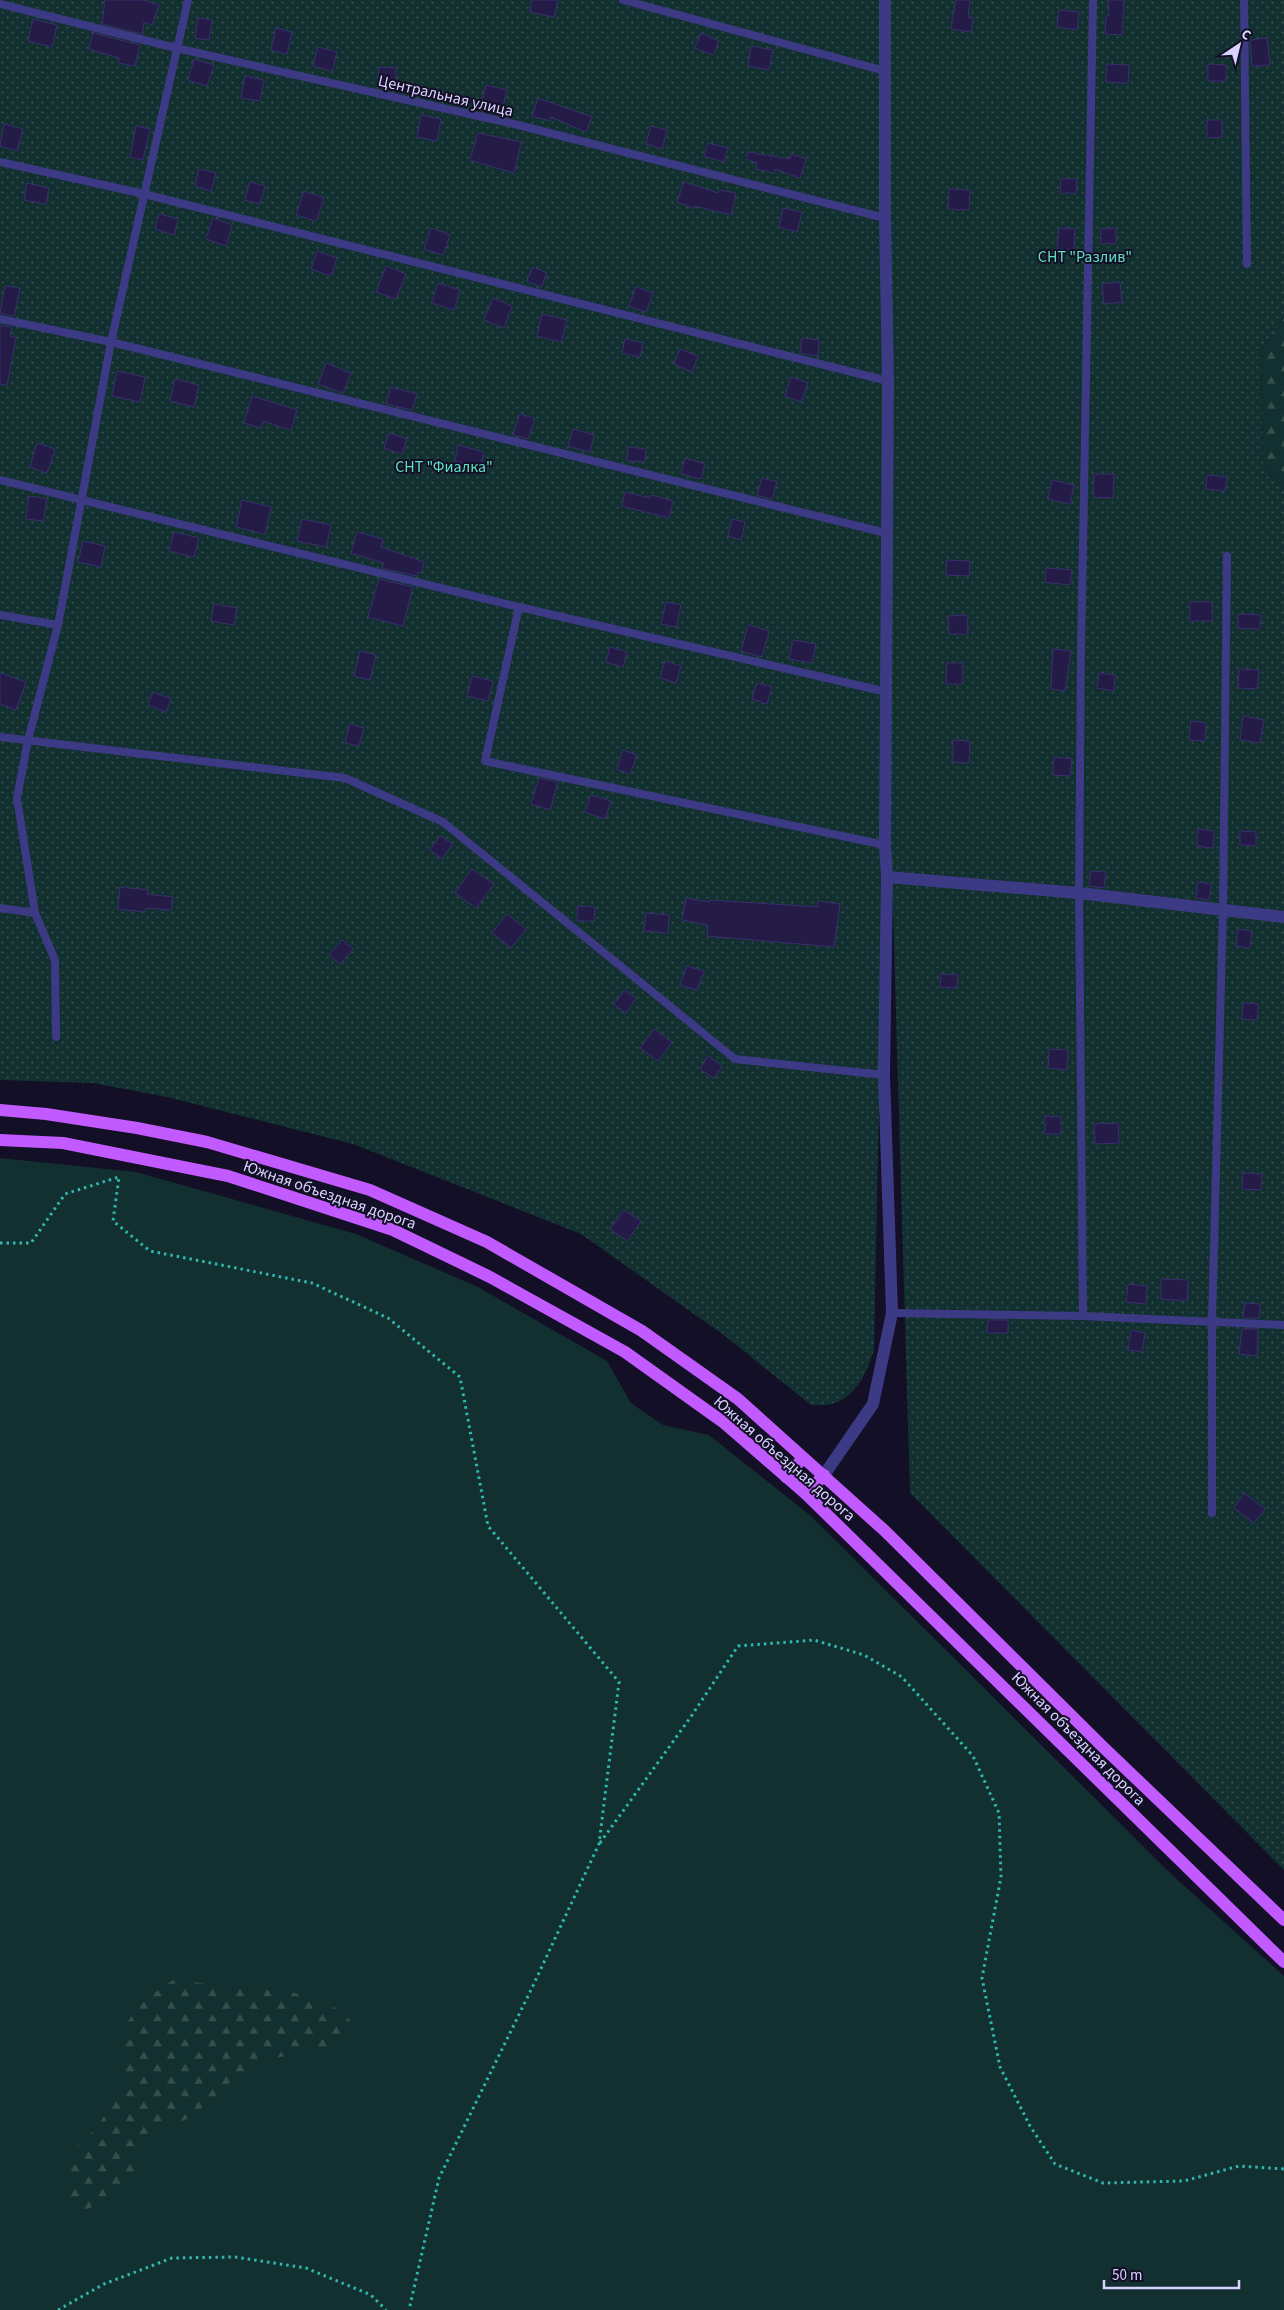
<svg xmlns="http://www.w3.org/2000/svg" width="1284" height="2310" viewBox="0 0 1284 2310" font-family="'Source Sans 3',sans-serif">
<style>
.grass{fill:#12302f}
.forest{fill:url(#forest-firs)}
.garden{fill:url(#garden-dots)}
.building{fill:#241b47;stroke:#3b2d73}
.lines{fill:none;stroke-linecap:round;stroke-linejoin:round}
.path{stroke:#2fb8b0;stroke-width:3;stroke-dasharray:2.5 4;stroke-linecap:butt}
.lane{stroke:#3d3a85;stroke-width:8}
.street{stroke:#3d3a85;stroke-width:12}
.primary{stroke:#c25bff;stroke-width:12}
.labels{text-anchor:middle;stroke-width:4;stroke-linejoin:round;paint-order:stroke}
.street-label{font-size:16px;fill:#d9d4ff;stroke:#130f26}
.park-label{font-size:16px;fill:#5fe0c0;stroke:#130f26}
</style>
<defs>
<pattern id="forest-firs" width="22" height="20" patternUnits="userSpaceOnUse" patternTransform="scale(1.25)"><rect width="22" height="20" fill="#12302f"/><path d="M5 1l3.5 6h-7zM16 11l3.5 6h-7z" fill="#344d4e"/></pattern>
<pattern id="garden-dots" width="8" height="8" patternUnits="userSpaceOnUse" patternTransform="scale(1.25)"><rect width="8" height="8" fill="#12302f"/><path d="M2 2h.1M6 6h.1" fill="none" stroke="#344d4e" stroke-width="1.8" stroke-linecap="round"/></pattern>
</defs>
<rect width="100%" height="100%" fill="#130f26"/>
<!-- grass -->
<path class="grass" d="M0 1158 136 1172 356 1234 478 1287 607 1361 631 1403 663 1425 709 1435 811 1516 1169 1872 1284 1976V2310H0Z"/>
<!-- forest -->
<g class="forest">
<path d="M1284 318V490L1263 466 1261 351Z"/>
<path d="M173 1980 295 1993 341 2010 359 2030 339 2045 266 2060 237 2076 193 2116 156 2133 140 2152 131 2185 109 2199 83 2211 64 2201 72 2151 92 2132 116 2101 121 2084 124 2027 141 2002Z"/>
</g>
<!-- garden -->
<path class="garden" d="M0 0H1284V318L1261 351 1263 466 1284 490V1870L910 1493 887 707 874 1350C867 1372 858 1394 835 1403 828 1406 818 1405 811 1405L725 1336 581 1234 353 1144 167 1097 93 1083 0 1080Z"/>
<!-- building -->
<g class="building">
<path d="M105 0H143L159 5 152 25 144 22 142 34 102 24Z"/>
<path d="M532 0H558L554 17 530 12Z"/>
<path d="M956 0H970L968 17 973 18 971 32 951 29Z"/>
<path d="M1108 0H1124L1122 35 1105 34 1106 16H1109Z"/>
<path d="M1059 10 1079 12 1077 30 1057 27Z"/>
<path d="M198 18 212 20 209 40 195 38Z"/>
<path d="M33 19 57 25 52 47 28 41Z"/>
<path d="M276 28 292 32 287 54 271 50Z"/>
<path d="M93 33 140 45 135 66 118 63 119 58 89 49Z"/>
<path d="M701 33 719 41 713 55 695 48Z"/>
<path d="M1267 38 1270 65 1252 66 1250 40Z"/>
<path d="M751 46 773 50 769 70 748 66Z"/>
<path d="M318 47 337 52 332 71 313 66Z"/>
<path d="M194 59 214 65 207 86 188 80Z"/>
<path d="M1107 64 1129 65 1128 83 1106 82Z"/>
<path d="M1208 64 1226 65V81H1208Z"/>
<path d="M379 67 396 68V83L378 81Z"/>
<path d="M245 76 264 80 260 101 241 98Z"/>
<path d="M486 85 507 90 502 110 481 105Z"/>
<path d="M538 98 592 117 586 132 551 117 550 121 532 116Z"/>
<path d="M421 115 441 119 437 141 417 137Z"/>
<path d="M1207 120H1222V137L1207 138Z"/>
<path d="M4 124 23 129 17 151 0 146Z"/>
<path d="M136 126 150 129 143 160 130 157Z"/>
<path d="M651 126 667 130 662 149 646 144Z"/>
<path d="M478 133 521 142 514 173 470 160Z"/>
<path d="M708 143 728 148 724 162 704 156Z"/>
<path d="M748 152 790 159 791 154 806 159 800 178 775 169 774 173 756 169 757 163 746 159Z"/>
<path d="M199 169 216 173 211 191 195 186Z"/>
<path d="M1061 179H1077L1076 193H1060Z"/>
<path d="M250 182 265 186 260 204 245 200Z"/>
<path d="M684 182 718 193 719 190 736 193 731 215 695 206 694 208 677 202Z"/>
<path d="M27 183 49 188 46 204 24 200Z"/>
<path d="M949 189 970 190 969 210 948 209Z"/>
<path d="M304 191 324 198 316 221 296 215Z"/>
<path d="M783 208 802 212 797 232 779 227Z"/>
<path d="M159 214 178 219 174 235 155 229Z"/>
<path d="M213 218 232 225 226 246 206 239Z"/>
<path d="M431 228 450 235 443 255 424 249Z"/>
<path d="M1059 228 1075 229 1074 250 1057 249Z"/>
<path d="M1116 228V243L1101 244V229Z"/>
<path d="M317 251 337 258 331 276 311 269Z"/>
<path d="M386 266 406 274 396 299 376 292Z"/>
<path d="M533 267 547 273 541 287 527 281Z"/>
<path d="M1120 282 1122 302 1104 304 1102 284Z"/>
<path d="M438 283 460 290 454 310 432 303Z"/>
<path d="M5 286 20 288 14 316 0 313Z"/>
<path d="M636 287 653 293 646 312 629 306Z"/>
<path d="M493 298 512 306 504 328 484 320Z"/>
<path d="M542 314 567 320 561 342 537 336Z"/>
<path d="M0 325 12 327 10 336 16 338 7 385 0 384Z"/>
<path d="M802 338 819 340 818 356 800 353Z"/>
<path d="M625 339 643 343 640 357 622 353Z"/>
<path d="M680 349 698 356 692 372 674 364Z"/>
<path d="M326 363 351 373 343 393 318 384Z"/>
<path d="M117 371 145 377 140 402 112 396Z"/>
<path d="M791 377 808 383 801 402 785 396Z"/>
<path d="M175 379 199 385 194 407 170 401Z"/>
<path d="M391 387 417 394 412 410 386 404Z"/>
<path d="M252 396 297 410 291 430 263 421 261 428 244 423Z"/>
<path d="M520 414 535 419 528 439 513 435Z"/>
<path d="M573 429 594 435 590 452 568 446Z"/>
<path d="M389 433 407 439 402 454 384 448Z"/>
<path d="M37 443 55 449 47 473 30 467Z"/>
<path d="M458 445 484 452 480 468 455 461Z"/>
<path d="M628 447 646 449 645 462 627 461Z"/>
<path d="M685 458 705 464 701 479 681 474Z"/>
<path d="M1094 474H1114L1113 498 1093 497Z"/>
<path d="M1207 475 1227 477 1225 491 1206 489Z"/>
<path d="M762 478 777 482 772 499 757 495Z"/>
<path d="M1052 480 1074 485 1070 504 1048 499Z"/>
<path d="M625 492 650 498 651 495 673 501 669 518 622 506Z"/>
<path d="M29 496 47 499 43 521 26 519Z"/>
<path d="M242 500 271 507 265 534 236 527Z"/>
<path d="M302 519 331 525 326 547 297 541Z"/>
<path d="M732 519 745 522 741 540 728 536Z"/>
<path d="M174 532 199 538 194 557 169 551Z"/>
<path d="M357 532 383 539 381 547 424 562 421 573 418 572 417 576 382 568 384 563 351 553Z"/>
<path d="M83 541 105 546 101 567 78 562Z"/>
<path d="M947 560 970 561 969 576 946 575Z"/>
<path d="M1046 568 1072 570 1070 585 1045 582Z"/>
<path d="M379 579 413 587 403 626 368 617Z"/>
<path d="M666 602 681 605 676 627 661 624Z"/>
<rect x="1190" y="602" width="22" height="19"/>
<path d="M214 604 237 608 234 625 211 621Z"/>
<path d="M1238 614 1261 615 1260 629 1238 628Z"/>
<path d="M967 615 968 634H949L948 616Z"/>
<path d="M748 625 769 631 762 657 741 651Z"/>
<path d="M793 640 816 644 812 663 789 659Z"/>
<path d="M610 647 627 652 623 667 606 662Z"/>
<path d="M1053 649 1071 651 1065 691 1051 689Z"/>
<path d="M360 651 376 655 370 680 354 676Z"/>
<path d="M665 661 681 666 676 683 660 678Z"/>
<path d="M947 663H963L962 684H946Z"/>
<path d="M1239 669 1259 670 1257 689 1238 688Z"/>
<path d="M0 673 26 682 16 710 0 704Z"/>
<path d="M1099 673 1115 675 1114 691 1097 688Z"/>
<path d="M472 676 493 681 488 701 467 696Z"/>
<path d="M757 683 772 687 767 704 752 699Z"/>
<path d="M153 692 171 699 166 712 148 705Z"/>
<path d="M1243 716 1264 720 1260 743 1240 740Z"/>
<path d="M1191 721 1206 723 1205 741 1189 740Z"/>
<path d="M350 724 364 728 359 746 345 743Z"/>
<path d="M953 740 970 741 969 763 953 762Z"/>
<path d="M623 750 637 755 630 774 617 769Z"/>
<path d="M1054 757 1072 759 1070 776 1053 775Z"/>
<path d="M539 778 558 782 550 810 531 804Z"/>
<path d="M591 795 611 801 605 819 585 812Z"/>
<path d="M1198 829 1214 831 1213 848 1197 846Z"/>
<path d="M1240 831 1256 832V846L1240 845Z"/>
<path d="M440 836 453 844 442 859 430 850Z"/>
<path d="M472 869 494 884 476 908 455 893Z"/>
<path d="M1091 871 1106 872 1104 888 1089 886Z"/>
<path d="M1198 882 1211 884 1209 900 1196 898Z"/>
<path d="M120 887 148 890 147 894 173 897 171 910 146 908 145 912 118 909Z"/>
<path d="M686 898 709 902 710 900 818 907V901L840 904 834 947 707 936 708 925 682 920Z"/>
<path d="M578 906 595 907 594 921H577Z"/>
<path d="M646 913 669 915 668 933 644 931Z"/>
<path d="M507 914 526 929 511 948 492 933Z"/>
<path d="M1238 929 1252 931 1250 948 1236 946Z"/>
<path d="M342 940 353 949 340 964 329 955Z"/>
<path d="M687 966 704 971 697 990 680 985Z"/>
<path d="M941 974 958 975 957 988 940 987Z"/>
<path d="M624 990 636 998 626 1013 614 1005Z"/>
<path d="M1243 1003 1258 1004 1257 1020 1242 1019Z"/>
<path d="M654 1029 672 1042 658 1061 640 1048Z"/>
<path d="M1049 1049 1068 1050 1067 1070 1048 1068Z"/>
<path d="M708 1056 722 1066 714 1078 700 1069Z"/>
<path d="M1045 1116 1061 1117V1134H1045Z"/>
<path d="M1118 1123 1119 1143 1095 1144 1094 1124Z"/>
<path d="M1243 1173 1262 1174 1261 1190 1242 1189Z"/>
<path d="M624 1210 641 1221 627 1241 610 1229Z"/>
<path d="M1161 1279 1188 1280 1187 1301 1161 1299Z"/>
<path d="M1128 1284 1147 1286 1146 1304 1126 1302Z"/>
<path d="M1245 1303 1260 1304 1259 1318H1243Z"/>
<path d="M988 1320H1008V1333H987Z"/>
<path d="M1242 1329H1258L1257 1356 1239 1354Z"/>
<path d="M1131 1330 1145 1333 1142 1352 1128 1350Z"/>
<path d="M1244 1493 1265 1509 1254 1523 1234 1508Z"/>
</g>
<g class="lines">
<!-- path -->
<g class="path">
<path d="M0 1243H31L65 1194 119 1177 113 1221 150 1251 312 1283 388 1318 460 1377 488 1526 619 1682 599 1844 531 1990 439 2178 409 2310"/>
<path d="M600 1843 690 1718 738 1646 814 1640 864 1655 902 1677 973 1756 999 1813 1001 1877 982 1978 1000 2067 1030 2126 1055 2164 1103 2183 1184 2181 1239 2166 1284 2169"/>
<path d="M58 2310 104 2284 172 2258 235 2257 306 2268 371 2295 386 2310"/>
</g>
<!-- lane -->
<g class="lane">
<path d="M623 0 885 71"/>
<path d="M1244 0 1247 264"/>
<path d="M0 4 176 48 518 125 885 218"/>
<path d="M0 162 144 194 888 381"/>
<path d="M0 319 111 342 886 533"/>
<path d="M0 480 519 607 887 692"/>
<path d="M519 607 485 761 885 845"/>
<path d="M0 615 58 625"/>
<path d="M0 737 345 778 443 822 735 1059 884 1075"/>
<path d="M0 908 35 913"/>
<path d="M56 1037 55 960 35 913 17 798 28 740 58 625 111 342 188 0"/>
<path d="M892 1313 1083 1316 1079 893 1081 653 1093 0"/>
<path d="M1083 1316 1284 1325"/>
<path d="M1212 1513V1321L1223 909 1227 556"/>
</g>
<!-- street -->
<g class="street">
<path d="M887 877 1079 893 1284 917"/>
<path d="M824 1475 873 1404 892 1313 884 1075 887 877 885 845 888 381 885 218V0"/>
</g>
<!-- primary -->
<g class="primary">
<path d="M0 1110 46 1114 137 1128 207 1142 370 1190 487 1242 642 1331 738 1399 885 1531 1102 1746 1284 1920"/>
<path d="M0 1140 63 1143 228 1176 393 1230 490 1277 625 1352 723 1422 806 1494 1284 1962"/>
<path d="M786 1477 803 1458"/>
<path d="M806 1494 824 1475"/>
</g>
</g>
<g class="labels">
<!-- street labels -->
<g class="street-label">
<text transform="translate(446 95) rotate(13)" y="6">Центральная улица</text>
<text transform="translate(330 1194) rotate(19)" y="6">Южная объездная дорога</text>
<text transform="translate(785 1458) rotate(41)" y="6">Южная объездная дорога</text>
<text transform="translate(1079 1738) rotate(45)" y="6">Южная объездная дорога</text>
</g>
<!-- park labels -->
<g class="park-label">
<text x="1085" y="262">СНТ "Разлив"</text>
<text x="444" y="472">СНТ "Фиалка"</text>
</g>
</g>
<!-- north arrow -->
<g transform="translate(1239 45) rotate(35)" stroke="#130f26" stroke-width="4" paint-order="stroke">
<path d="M0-4L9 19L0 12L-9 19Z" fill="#d9d4ff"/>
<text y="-8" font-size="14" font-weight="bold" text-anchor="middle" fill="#d9d4ff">С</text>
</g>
<!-- scale -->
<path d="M1104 2280v8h135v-8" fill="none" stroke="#d9d4ff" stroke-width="2.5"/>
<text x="1112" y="2280" font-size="15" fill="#d9d4ff" stroke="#130f26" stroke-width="4" paint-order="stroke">50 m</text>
</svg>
